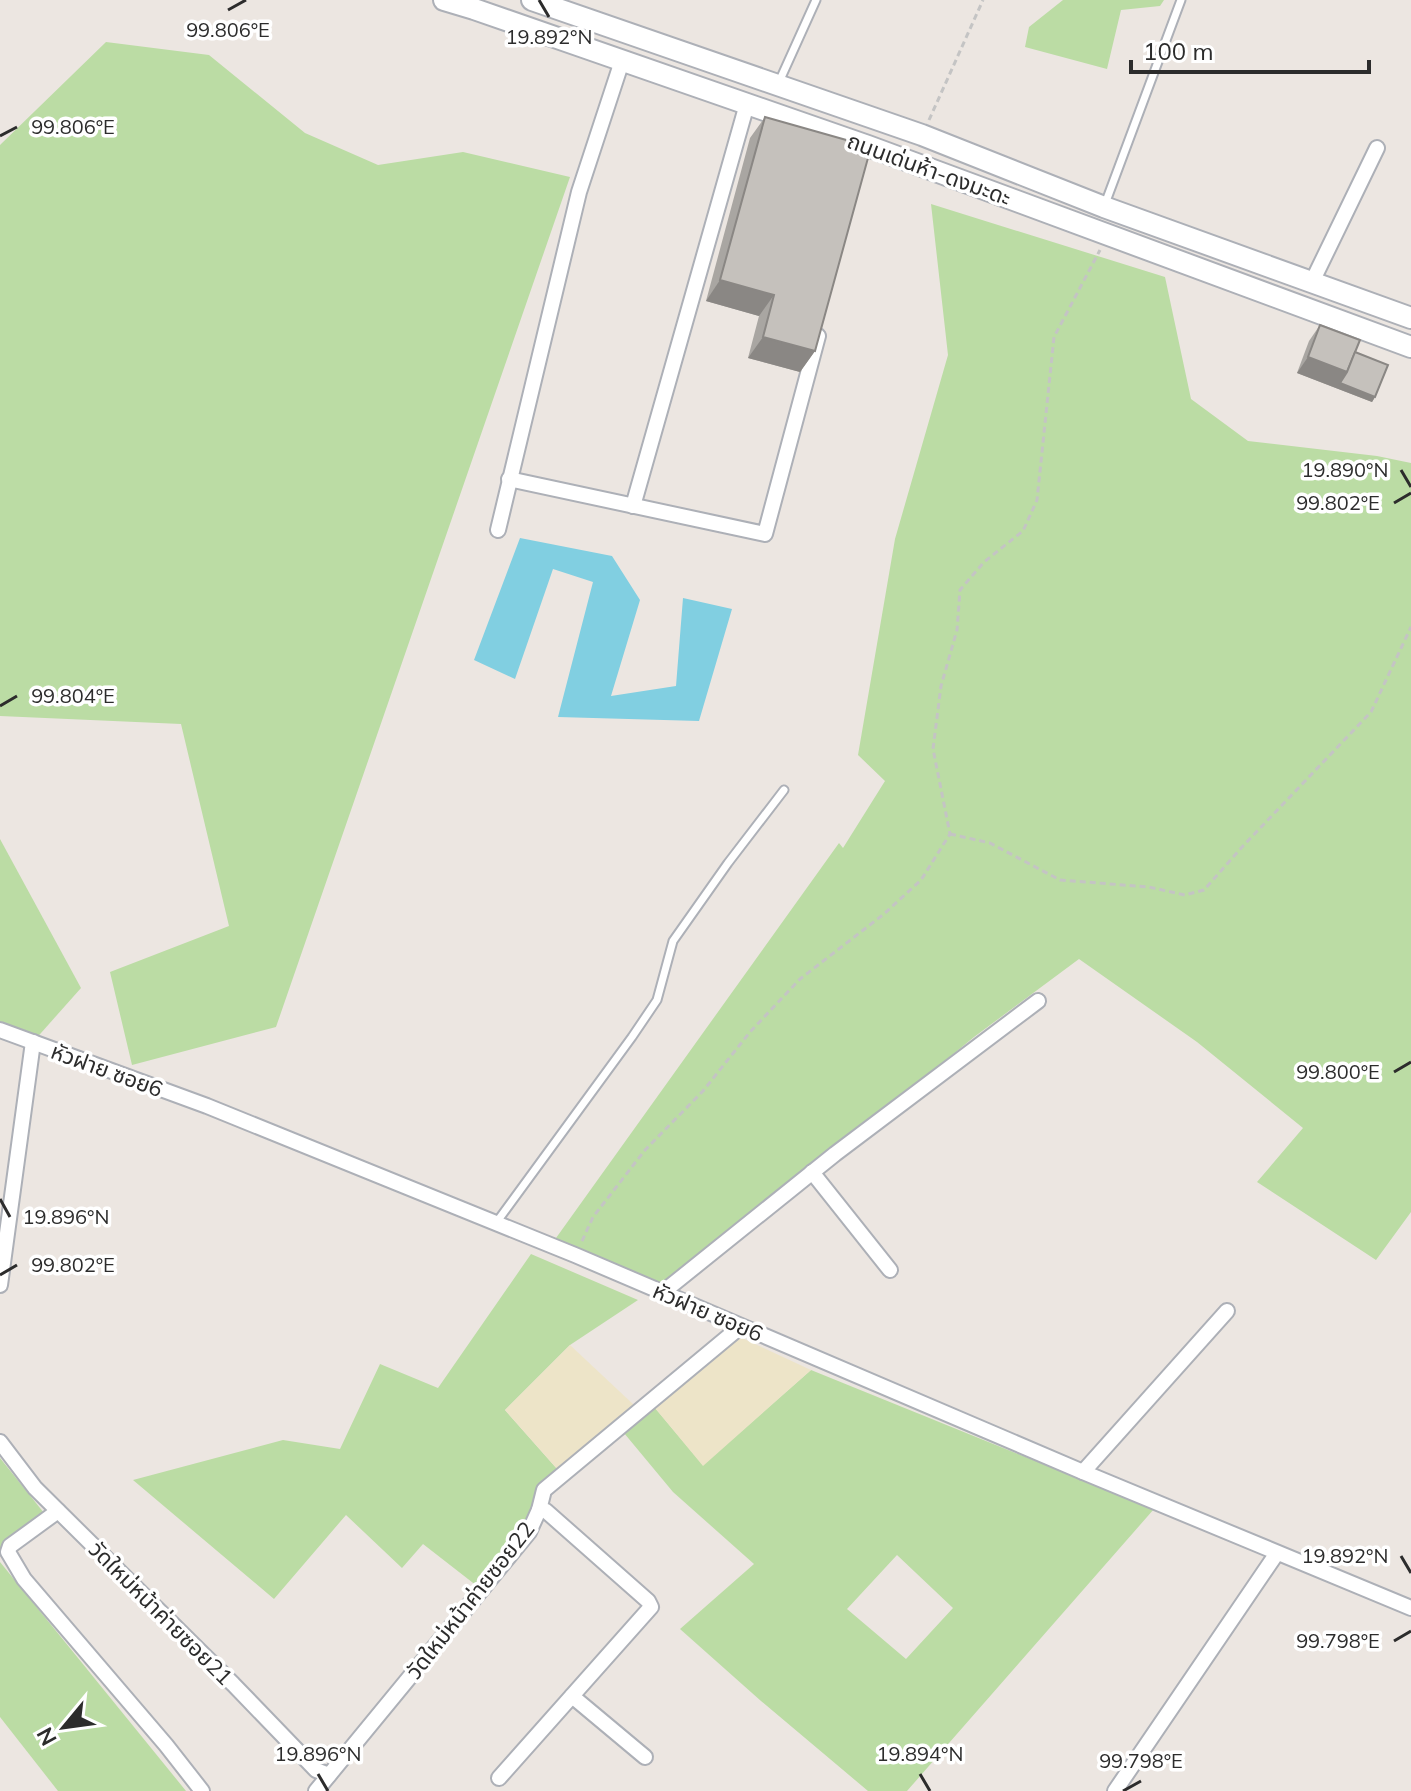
<svg xmlns="http://www.w3.org/2000/svg" width="1411" height="1791" viewBox="0 0 1411 1791" font-family="Mulish,'Noto Sans Thai',sans-serif">
<style>
.green{fill:#bbdca4;fill-rule:evenodd}
.sand{fill:#ede4c8}
.water{fill:#81cfe1}
.lines{fill:none;stroke-linecap:round;stroke-linejoin:round}
.service-casing{stroke:#adb0b7;stroke-width:11}
.minor-casing{stroke:#adb0b7;stroke-width:18}
.secondary-casing{stroke:#adb0b7;stroke-width:24}
.path{stroke:#c4c4c4;stroke-width:3;stroke-dasharray:6 4;stroke-linecap:butt}
.service{stroke:#fff;stroke-width:7}
.minor{stroke:#fff;stroke-width:14}
.secondary{stroke:#fff;stroke-width:20}
.wall{fill:#a9a6a2}
.shaded-wall{fill:#8a8784}
.building{fill:#c5c1bc;stroke:#8a8784;stroke-width:2}
.ticks{fill:none;stroke:#2c2c2c;stroke-width:3}
.labels{text-anchor:middle;stroke-width:7;stroke-linejoin:round;paint-order:stroke}
.street-label{font-size:22px;fill:#2c2c2c;stroke:#fff}
.ticks-label{font-size:20px;text-anchor:middle;fill:#2c2c2c;stroke:#fff;stroke-width:7;stroke-linejoin:round;paint-order:stroke}
</style>
<rect width="100%" height="100%" fill="#ece6e1"/>
<!-- green -->
<g class="green">
<path d="M1063 0H1164L1160 6 1121 10 1107 69 1025 47 1029 27Z"/>
<path d="M106 42 209 55 305 133 378 165 463 152 570 177 276 1027 132 1065 110 972 229 926 181 724 0 716V145Z"/>
<path d="M931 204 1165 277 1191 399 1248 441 1377 456 1411 463V1212L1376 1260 1257 1182 1303 1128 1197 1042 1079 959 974 1037 662 1293 551 1245 839 843 843 848 885 781 858 755 895 539 948 355Z"/>
<path d="M0 839 81 988 33 1042 0 1030Z"/>
<path d="M531 1254 638 1300 570 1345 505 1410 558 1470 524 1532 477 1586 423 1544 402 1568 346 1515 274 1599 133 1480 283 1440 340 1449 380 1364 438 1388Z"/>
<path d="M811 1370 1154 1509 907 1791H868L761 1701 680 1629 754 1564 673 1492 624 1433 655 1408 703 1465ZM897 1555 953 1608 906 1659 847 1609Z"/>
<path d="M0 1458 44 1513 6 1543 0 1557Z"/>
<path d="M0 1562 186 1791H58L0 1717Z"/>
</g>
<!-- sand -->
<g class="sand">
<path d="M740 1337 811 1370 703 1466 655 1408Z"/>
<path d="M570 1345 634 1405 558 1470 505 1410Z"/>
</g>
<!-- water -->
<path class="water" d="M520 538 612 556 640 600 611 696 676 686 683 598 732 609 699 721 558 717 593 582 553 569 515 679 474 660Z"/>
<g class="lines">
<defs>
<g id="service">
<path d="M779 82 816 0"/>
<path d="M1105 204 1181 0"/>
<path d="M496 1223 632 1037 657 1000 673 941 728 863 784 790"/>
</g>
<g id="minor">
<path d="M1312 282 1377 148"/>
<path d="M509 479 765 534 818 336"/>
<path d="M633 506 747 104"/>
<path d="M498 530 579 192 622 61"/>
<path d="M0 1030 207 1106 575 1255 1083 1472 1411 1608"/>
<path d="M812 1172 890 1270"/>
<path d="M0 1285 33 1042"/>
<path d="M662 1293 835 1154 1038 1001"/>
<path d="M0 1442 35 1488 233 1684 316 1770 329 1775"/>
<path d="M1083 1472 1227 1311"/>
<path d="M58 1511 10 1546 8 1552 24 1579 166 1745 202 1791"/>
<path d="M572 1696 645 1757"/>
<path d="M499 1778 651 1607 648 1601 546 1511 539 1510"/>
<path d="M316 1791 529 1532 539 1510 544 1490 740 1327"/>
<path d="M1115 1791 1277 1553"/>
</g>
<g id="secondary">
<path d="M444 0 474 9 868 146 1411 347"/>
<path d="M532 0 922 135 1104 207 1411 318"/>
</g>
</defs>
<!-- service casing -->
<use href="#service" class="service-casing"/>
<!-- minor casing -->
<use href="#minor" class="minor-casing"/>
<!-- secondary casing -->
<use href="#secondary" class="secondary-casing"/>
<!-- path -->
<g class="path">
<path d="M929 120 983 0"/>
<path d="M950 834 990 843 1060 880 1149 887 1185 895 1204 890 1243 846 1371 712 1411 627"/>
<path d="M582 1241 593 1217 645 1150 703 1091 750 1032 800 979 884 914 921 880 950 834 933 749 941 686 957 630 960 590 984 562 1023 531 1037 500 1054 337 1100 250"/>
</g>
<!-- service -->
<use href="#service" class="service"/>
<!-- minor -->
<use href="#minor" class="minor"/>
<!-- secondary -->
<use href="#secondary" class="secondary"/>
</g>
<!-- wall -->
<g class="wall">
<path d="M765 117 815 351 800 372 748 358 759 316 706 301 750 138Z"/>
<path d="M1320 325 1355 352 1375 397 1372 402 1297 373 1309 341Z"/>
</g>
<!-- shaded-wall -->
<g class="shaded-wall">
<path d="M720 280 774 295 759 316 706 301Z"/>
<path d="M763 337 815 351 800 372 748 358Z"/>
<path d="M1308 357 1347 372 1375 397 1372 402 1297 373Z"/>
</g>
<!-- building -->
<g class="building">
<path d="M765 117 871 147 815 351 763 337 774 295 720 280Z"/>
<path d="M1320 325 1360 340 1347 372 1308 357Z"/>
<path d="M1355 352 1388 365 1375 397 1340 383 1347 372Z"/>
</g>
<!-- ticks -->
<path class="ticks" d="M539 0 549 17M228 10 246 0M0 136 17 127M1401 470 1411 487M1394 503 1411 493M0 706 17 696M1394 1072 1411 1062M0 1199 10 1217M0 1275 17 1265M1401 1556 1411 1573M1394 1641 1411 1631M318 1774 328 1791M920 1774 930 1791M1123 1791 1141 1781"/>
<g class="labels">
<!-- street labels -->
<g class="street-label">
<text transform="translate(929 169) rotate(20)" y="8">ถนนเด่นห้า-ดงมะดะ</text>
<text transform="translate(107 1070) rotate(20)" y="8">หัวฝาย ซอย6</text>
<text transform="translate(708 1312) rotate(23)" y="8">หัวฝาย ซอย6</text>
<text transform="translate(470 1600) rotate(-52)" y="8">วัดใหม่หน้าค่ายซอย22</text>
<text transform="translate(161 1613) rotate(45)" y="8">วัดใหม่หน้าค่ายซอย21</text>
</g>
</g>
<g class="ticks-label">
<text x="228" y="37">99.806°E</text>
<text x="549" y="44">19.892°N</text>
<text x="73" y="134">99.806°E</text>
<text x="1345" y="477">19.890°N</text>
<text x="1338" y="510">99.802°E</text>
<text x="73" y="703">99.804°E</text>
<text x="1338" y="1079">99.800°E</text>
<text x="66" y="1224">19.896°N</text>
<text x="73" y="1272">99.802°E</text>
<text x="1345" y="1563">19.892°N</text>
<text x="1338" y="1648">99.798°E</text>
<text x="318" y="1761">19.896°N</text>
<text x="920" y="1761">19.894°N</text>
<text x="1141" y="1768">99.798°E</text>
</g>
<!-- north arrow -->
<g transform="translate(64 1727) rotate(241)" stroke="#ffffff" stroke-width="6" paint-order="stroke">
<path d="M0-6L14 30L0 20L-14 30Z" fill="#2c2c2c"/>
<text y="-12" font-size="22" font-weight="bold" text-anchor="middle" fill="#2c2c2c">N</text>
</g>
<!-- scale -->
<path d="M1131 60v12h238v-12" fill="none" stroke="#2c2c2c" stroke-width="4"/>
<text x="1143" y="60" font-size="24" fill="#2c2c2c" stroke="#ffffff" stroke-width="6" paint-order="stroke">100 m</text>
</svg>
